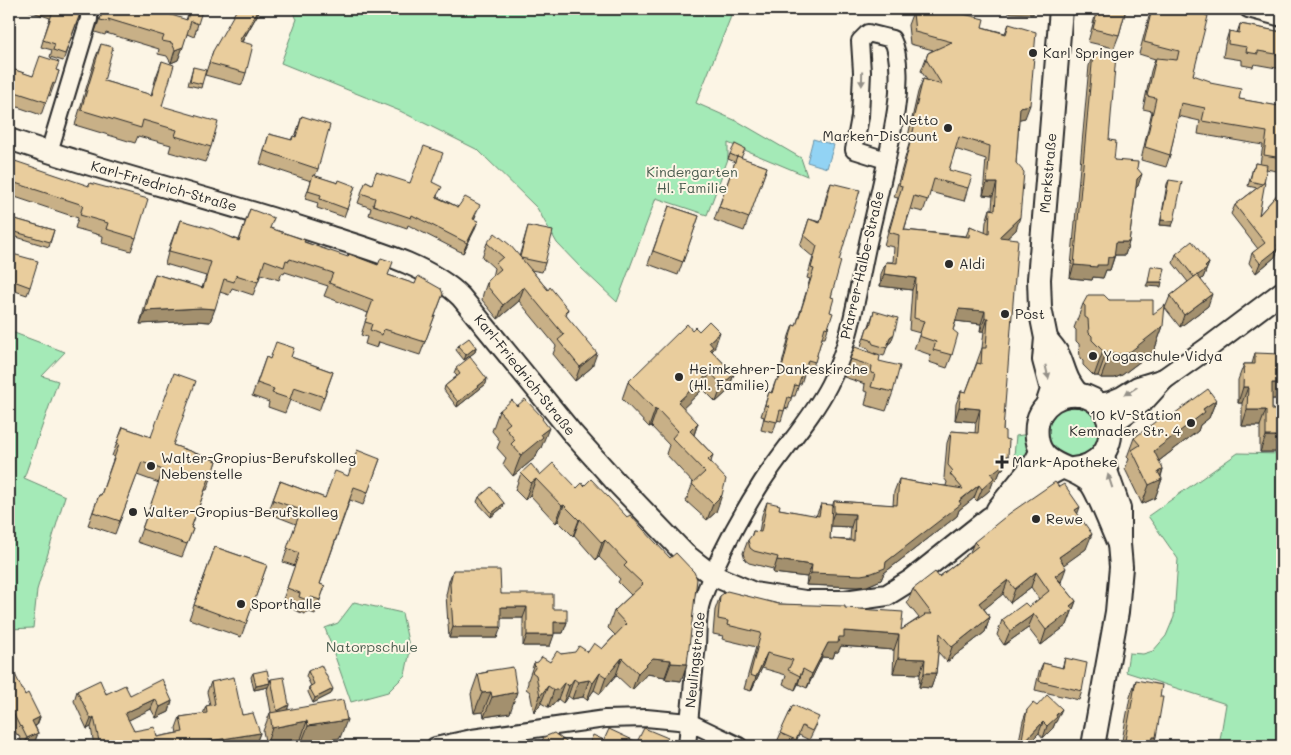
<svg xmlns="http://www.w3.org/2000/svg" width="1291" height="755" viewBox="0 0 1291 755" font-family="Mali,sans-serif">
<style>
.green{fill:#a4eab7;stroke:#688a71}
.water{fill:#92d3f4;stroke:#6990a4}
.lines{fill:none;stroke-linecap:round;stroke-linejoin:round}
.minor-casing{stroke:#2b2b2b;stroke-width:20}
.tertiary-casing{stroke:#2b2b2b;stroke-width:24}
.secondary-casing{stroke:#2b2b2b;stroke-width:26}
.minor{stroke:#fcf5e5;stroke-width:16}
.tertiary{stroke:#fcf5e5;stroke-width:20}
.secondary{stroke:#fcf5e5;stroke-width:22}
.wall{fill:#c8b087;stroke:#2b2b2b;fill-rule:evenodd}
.shaded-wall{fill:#a3906e;stroke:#2b2b2b}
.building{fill:#e9cd9d;stroke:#2b2b2b;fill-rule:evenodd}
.oneway{fill:#949088}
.poi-dot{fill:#2b2b2b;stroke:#fcf5e5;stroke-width:2}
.labels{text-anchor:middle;stroke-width:4;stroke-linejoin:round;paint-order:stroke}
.poi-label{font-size:14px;fill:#2b2b2b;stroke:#fcf5e5;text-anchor:start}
.park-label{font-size:14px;fill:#495b4e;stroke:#fcf5e5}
.street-label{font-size:14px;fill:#2b2b2b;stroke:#fcf5e5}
</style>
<rect width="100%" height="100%" fill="#fcf5e5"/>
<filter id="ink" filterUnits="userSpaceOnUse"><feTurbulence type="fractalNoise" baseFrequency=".02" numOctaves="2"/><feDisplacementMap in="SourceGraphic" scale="10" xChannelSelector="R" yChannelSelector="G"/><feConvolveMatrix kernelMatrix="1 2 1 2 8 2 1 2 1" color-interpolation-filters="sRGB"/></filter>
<g filter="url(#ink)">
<!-- green -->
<g class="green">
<path d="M290 9H734L696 103 739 122 801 158 807 176 728 143V159L707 215 656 198 617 302 581 268 557 243 537 208 478 150 400 111 281 63 297 19Z"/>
<path d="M9 331 65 352 42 376 58 381 24 478 65 496 37 590 33 628 9 629Z"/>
<path d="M1081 403 1088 406 1102 425 1094 454 1064 462 1043 440 1051 410Z"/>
<path d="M1029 434 1030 450 1025 466 1014 455 1016 436Z"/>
<path d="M1238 453 1282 454V746H1219L1226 704 1126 672 1129 653 1143 654 1153 651 1166 636 1174 617 1178 559 1148 516Z"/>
<path d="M354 602 402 613 410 651 405 675 388 692 351 702 325 628 338 623Z"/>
</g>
<!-- water -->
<path class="water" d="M813 139 834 145 827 168 807 162Z"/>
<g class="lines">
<defs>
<g id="minor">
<path d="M1248 9 1282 18"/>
<path d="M49 152 89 19V9"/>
<path d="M435 746 472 738 605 719 646 718 689 722 739 746"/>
<path d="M687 746C690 712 693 678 697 645 698 630 697 613 702 600 717 559 739 518 762 482 783 449 811 420 829 385 851 343 857 293 867 247 877 202 889 156 896 110 899 91 901 56 892 39L868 33 860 41 862 72 860 117 854 150 886 160"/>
</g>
<g id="tertiary">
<path d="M9 139C113 175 220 200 325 235 368 249 428 264 461 297L573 434 615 481 685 554 712 575 754 593 805 601H845L887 595 911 580 989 518 1024 498 1048 476 1063 468"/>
<path d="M1098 404 1110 402 1122 397 1138 387 1164 379"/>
<path d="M1111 429 1118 419 1145 400 1164 379 1205 350 1282 292"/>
<path d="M997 509 1034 463 1041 450"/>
</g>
<g id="secondary">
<path d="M1046 339C1051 345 1057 351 1060 359 1066 375 1066 380 1078 395"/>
<path d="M1047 405 1052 390 1044 360 1046 338 1040 308 1039 279 1061 9"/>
<path d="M1073 469C1129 463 1117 389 1069 395 1058 396 1047 403 1041 413 1037 420 1036 430 1037 438 1041 468 1072 465 1090 482 1097 489 1113 531 1119 544"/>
<path d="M1093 746 1117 612 1121 567 1119 544V508L1106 471 1103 454"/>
</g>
</defs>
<!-- minor casing -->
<use href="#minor" class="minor-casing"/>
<!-- tertiary casing -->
<use href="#tertiary" class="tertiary-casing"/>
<!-- secondary casing -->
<use href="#secondary" class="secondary-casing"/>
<!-- minor -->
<use href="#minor" class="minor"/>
<!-- tertiary -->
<use href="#tertiary" class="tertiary"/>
<!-- secondary -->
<use href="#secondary" class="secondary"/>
</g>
<!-- wall -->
<g class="wall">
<path d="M24 9H81V11L63 61 50 57 52 50 41 47 50 18Z"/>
<path d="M103 9 186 20 190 9 198 24 194 37 187 34 178 60 171 63 167 56 158 54 159 49 106 33 105 35 95 32Z"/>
<path d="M914 9H928L982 27 1005 33 1009 24 1025 118 1019 119 1016 163V230L1007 238 1003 430 1008 456 1003 469H1001L998 477 993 482 990 490 977 501 974 498 959 510 957 516 884 573 881 580 867 586 857 587 806 585 807 577 773 573V569L749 563 745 560 743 553 748 540 751 537 753 531 759 532 762 515 767 502 779 509 816 516 821 504 832 507 834 501 893 505 894 492 899 479 932 485 946 486 947 482 944 478 947 443 951 431 975 433 976 422 955 420 956 404 961 391 966 392 982 348 984 331H980L981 324 956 321 953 330 952 355 947 368 929 362 931 355 914 349 920 333 909 330 912 290 880 286 881 274 886 262H893L894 247 884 245 898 198 894 197 911 137 908 136 918 92 923 79 927 80 921 71 928 53 933 50 910 44 908 25ZM955 149 986 159 983 195 993 196 992 209H990L986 222 985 233 970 226 966 236 904 230 911 209 923 212 930 192 964 201 968 188 949 170ZM831 526 851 527 850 540 830 539Z"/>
<path d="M1097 9H1126L1119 35 1114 48 1088 42Z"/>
<path d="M1151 9H1206L1193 75 1239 99 1277 106 1281 95H1282V172L1266 169 1259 215 1282 189V248L1277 252 1275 257 1256 273 1249 263 1252 253 1258 249 1231 214 1235 205 1257 188 1248 186 1253 168H1254L1255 163 1260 164 1263 145 1198 134 1200 121 1178 116 1170 155 1166 167 1141 160 1152 111 1143 109 1151 71 1155 59 1139 54Z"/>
<path d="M259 12 242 42 246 73 242 85 205 75 213 51Z"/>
<path d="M1240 24 1282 32V69L1254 64 1253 67 1242 65V60L1223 57 1225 44 1229 31 1237 33Z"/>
<path d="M101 44 104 81 151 95 156 77 162 61V106L211 147 205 162 169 152 171 145 138 136 135 143 75 125 95 59Z"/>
<path d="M1093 53 1109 140 1114 160 1137 168 1138 186 1136 188 1129 242 1125 255H1115L1110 270H1106L1103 278 1093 277 1092 280 1070 278 1089 66Z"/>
<path d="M193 67 202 84 201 88 188 85Z"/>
<path d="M9 68 32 76 56 70 59 71 50 96 48 95 41 115 9 104Z"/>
<path d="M302 116 318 169 315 176 338 183 355 186 344 217 317 208 318 203 305 199 311 181 260 164 269 134 291 140 293 136 295 137Z"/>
<path d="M730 154 767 167 744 231 714 220 735 162 728 159Z"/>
<path d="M9 159 136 238 131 251 102 243 103 236 75 228 78 218 9 195Z"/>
<path d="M1169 180 1172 226 1160 225 1167 184Z"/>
<path d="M366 181 372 184 410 183 432 182 438 197 458 207 476 215 474 220V231L463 253 408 225 407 228 369 215 371 208 358 203Z"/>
<path d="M831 183 839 261 831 297 828 328 825 338H822L811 373 805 371 801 384H799L795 396H792L788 409 785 408 781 421 777 420 773 433 761 430 764 417 761 416 769 392 771 393 776 380H778L789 336 793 325 796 326 810 279 807 278 813 257 800 246 809 219 820 222 827 193Z"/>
<path d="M669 206 699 216 678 275 648 264Z"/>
<path d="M250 209 270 228 388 275 443 294 420 355 379 342 377 348 365 344 367 337 361 335 368 313 324 296 328 286 285 272 284 274 282 273 279 280 261 274 253 295 232 288 229 295 220 292 210 322 196 321 140 324 150 287 155 274 202 288 206 276 165 264 170 245 175 232 176 233 181 220 239 240Z"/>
<path d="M15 219 54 230 49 247 10 235Z"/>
<path d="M528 226 545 263 542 272 531 270 548 290 568 309 566 315 592 367 575 381 553 354 556 346 519 301 498 319 482 300 483 294 488 280 492 277 494 268 482 257 487 243 519 257Z"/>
<path d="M9 253 30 287 27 295 9 289Z"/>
<path d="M1176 254 1209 263 1203 278 1201 279 1208 306 1180 327 1165 308 1170 296 1188 282 1173 263Z"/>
<path d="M1109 300 1153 314 1163 326 1154 351 1122 375 1115 378H1101L1098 376H1094L1083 365V361L1080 358 1079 344 1076 341V330L1074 328 1083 304Z"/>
<path d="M874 311 891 342 888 344 884 356 874 353 879 361 893 392 886 411 865 405 868 392 864 391 865 384 844 377 850 359 870 352 868 348 861 346 867 328 869 326Z"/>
<path d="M692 330 714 349 712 351 734 374 728 391 716 402 703 389 683 408 698 423 694 435 713 455 711 462 716 512 707 520 686 501 693 483 666 454 669 445 651 426 649 427 622 399 628 382Z"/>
<path d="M458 346 476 347 475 352 464 360 456 350Z"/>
<path d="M1255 353 1280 363 1282 399H1272V410H1282V452H1260V426H1242V403H1238V380L1244 364H1252Z"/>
<path d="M266 357 270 359 291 357 333 372 319 411 290 400 285 413 268 407 269 402 252 396Z"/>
<path d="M456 368 486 384 457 407 444 390 445 386 457 376 454 373Z"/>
<path d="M1216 400 1209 418 1200 425 1198 431 1159 461 1163 469 1161 477 1162 479 1155 498 1142 504 1125 469 1129 459 1127 457 1134 438 1167 419Z"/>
<path d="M517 406 542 420 541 448 538 451 536 457 513 476 503 464 506 458 497 448 500 441 492 431 499 411Z"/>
<path d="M123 427 217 461 207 490H205L191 528 193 529 182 557 137 542 159 483 137 475 115 534 88 525 99 495H101L114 457 112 456Z"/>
<path d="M380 459 363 505 350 500 320 584 325 586 315 614 307 611 305 614 294 610 296 607 282 602 295 566 283 562 296 524 268 513 280 481 325 498 348 476Z"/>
<path d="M521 473 540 475 577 488 584 486 627 517 681 681 665 679V677L647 674 632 690 616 675 600 694 594 690 587 700 583 697 572 699 568 696 563 703 558 699 552 706 548 707 541 703 534 713 530 692 526 689 528 683V680L534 663 550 662 561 654 588 652 602 649 615 635 608 628 614 611 631 595 618 582 620 579 599 557 596 560 574 535 573 536 558 521 556 523 530 495 525 500 515 490Z"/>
<path d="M479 497 504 503 503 507 491 517 477 502Z"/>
<path d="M1077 514 1086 549 1064 564 1061 583 1076 601 1067 625 1041 645 1028 628 1004 645 997 635 1002 620 1029 607 1039 599 1031 587 1010 603 1003 594 984 609 990 617 985 632 947 662 938 652 936 673 931 688 919 687 920 674 893 673 894 650 841 646 838 652H835L833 658 822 657 807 688 798 684 795 690 783 684 786 675 762 668 751 691 744 689 756 647 722 639 723 636 713 634 715 610 720 596 779 604 845 608 901 630 919 618 907 603 913 589 939 577 970 552 974 542Z"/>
<path d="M215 547 267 565 241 637 189 619Z"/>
<path d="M453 570 501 594 553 609 567 622 563 633H554L550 646H523V618H501L497 638H449L446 595 449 581Z"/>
<path d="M1065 658 1082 691 1079 700 1035 690 1039 672 1043 663 1062 668Z"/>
<path d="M9 665 25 695 40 717 37 725 35 726 38 733 35 741 24 746 18 734 17 735 9 719Z"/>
<path d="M308 671 331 694 313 703 308 692 309 687 311 686 306 676Z"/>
<path d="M487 671 510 713 484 717 483 712 474 713 471 694 478 674 487 672Z"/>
<path d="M253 673 270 682 271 679 288 709 340 738 301 744V739L266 746 263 731 270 713 271 712 267 690 268 687 254 690 251 677Z"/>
<path d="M1136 680 1153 746H1121L1130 697Z"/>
<path d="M211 682 260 733 256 743 237 746H94L91 727 87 729 74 701 77 691 130 695 172 701 169 712 156 718 151 709 128 720 134 731 157 737 177 733 176 728 180 717 203 714 206 706 210 705 207 692Z"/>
<path d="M793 705 816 726 809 740 799 735 794 746H787L777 742Z"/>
<path d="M1037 706 1057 720 1055 723 1053 728 1043 738 1039 733 1026 746H1018L1023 721 1027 710Z"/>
</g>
<!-- shaded-wall -->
<g class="shaded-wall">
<path d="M259 9H261L259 12 235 53 239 41Z"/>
<path d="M1009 9H1035L1033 14 1008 13Z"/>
<path d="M183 47 178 60 171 63 175 50Z"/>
<path d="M1030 105 1025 118 1016 120 1020 107Z"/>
<path d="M1142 174 1138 186 1132 192 1137 179Z"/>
<path d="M987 183H997L993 196 983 195Z"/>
<path d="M1020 217 1016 230 994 250 999 237Z"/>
<path d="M1161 220 1174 221 1172 226 1160 225Z"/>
<path d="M478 221 474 231 463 253 467 243Z"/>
<path d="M1282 241V248L1277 252 1275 257 1256 273 1260 263 1277 245Z"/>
<path d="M1116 242H1129L1125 255H1111Z"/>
<path d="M1108 257H1114L1110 270H1106L1103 278 1093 277 1092 280 1070 278 1074 265H1097Z"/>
<path d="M1209 263 1203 278 1192 287 1195 278Z"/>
<path d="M884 274 916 278 912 290 880 286Z"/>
<path d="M1148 282H1162L1161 287 1146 286Z"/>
<path d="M524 287 519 301 498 319 503 305Z"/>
<path d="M1212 294 1208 306 1180 327 1184 315Z"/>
<path d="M201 308 215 309 210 322 196 321 140 324 145 311Z"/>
<path d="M959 309 985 311 981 324 955 321Z"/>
<path d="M985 318H988L984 331H980Z"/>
<path d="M1163 326 1154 351 1122 375 1115 378H1101L1110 354Z"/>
<path d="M720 332 714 349 711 351 709 342Z"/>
<path d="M894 334 891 342 887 345 890 337Z"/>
<path d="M476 347 475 352 464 360 466 355Z"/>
<path d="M1103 351H1107L1098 376H1094Z"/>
<path d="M597 353 592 367 575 381 580 367Z"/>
<path d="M710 372 703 389 672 419 678 402Z"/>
<path d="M734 374 728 391 716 402 722 385Z"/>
<path d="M487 379 486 384 457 407 458 402Z"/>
<path d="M1272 383H1282V399H1267Z"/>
<path d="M1243 387H1248L1242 403H1238Z"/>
<path d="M1216 400 1209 418 1200 425 1198 431 1147 470 1154 451 1203 409Z"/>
<path d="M959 407 980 409 976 422 955 420Z"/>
<path d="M657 409 651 426 649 427 655 410Z"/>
<path d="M1247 410H1266L1260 426H1242Z"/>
<path d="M698 423 692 440 690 431Z"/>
<path d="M549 428 541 448 538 451 536 457 513 476 521 455 541 434Z"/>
<path d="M1266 436H1282V452H1260Z"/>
<path d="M1003 456H1008L1003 469H1001L998 477 993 482 990 490 977 501 982 489Z"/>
<path d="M1163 469 1159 481 1162 479 1155 498 1142 504 1149 485 1158 472Z"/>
<path d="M536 479 530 495 525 500 531 483Z"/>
<path d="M979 485 974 498 959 510 957 516 884 573 881 580 867 586 857 587 806 585 811 573 886 562Z"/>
<path d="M722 495 716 512 707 520 713 504Z"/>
<path d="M504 503 503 507 491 517 492 513Z"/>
<path d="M564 505 558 521 556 523 562 506Z"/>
<path d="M1080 507 1075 521V510Z"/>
<path d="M834 513 855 514 851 527 829 526Z"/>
<path d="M580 519 574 535 573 536 579 520Z"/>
<path d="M1092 534 1086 549 1054 572 1059 557Z"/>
<path d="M605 540 599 557 596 560 602 543Z"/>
<path d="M777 560 812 565 807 577 773 573Z"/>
<path d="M1066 568 1061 582 1055 576Z"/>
<path d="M1036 572 1031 587 1010 603 1015 589Z"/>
<path d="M1008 580 1003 594 973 618 979 603Z"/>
<path d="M1076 601 1067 625 1041 645 1046 630 1070 606Z"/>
<path d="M501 607H527L523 618H497Z"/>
<path d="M1034 614 1028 628 1004 645 1010 631Z"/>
<path d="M990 617 985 632 947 662 952 647Z"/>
<path d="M554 622H567L563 633H550Z"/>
<path d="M453 627H501L497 638H449Z"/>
<path d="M844 631 899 635 894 650 841 646 838 652H835L833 658 822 657 807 688 812 674 828 643 839 637Z"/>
<path d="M527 635H554L550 646H523Z"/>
<path d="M767 653 762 668 751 691 756 677Z"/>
<path d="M622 658 616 675 600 694 606 677Z"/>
<path d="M653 658 671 660 665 677 647 674 632 690 638 673Z"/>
<path d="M898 658 925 659 920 674 893 673Z"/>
<path d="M671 663 687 664 681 681 665 679Z"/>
<path d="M803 669 798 684 795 690 800 676Z"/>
<path d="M600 673 594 690 587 700 593 683Z"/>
<path d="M924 673H936L931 688 919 687Z"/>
<path d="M574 679 568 696 563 703 569 686Z"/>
<path d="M589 680 583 697 572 699 578 682Z"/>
<path d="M270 683 268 687 254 690 256 686Z"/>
<path d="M564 683 558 699 552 706 548 707 554 690Z"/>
<path d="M548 686 541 703 534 713 540 696Z"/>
<path d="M333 689 331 694 313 703 315 698Z"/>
<path d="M491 692 483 712 474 713 482 693Z"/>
<path d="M517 692 510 713 484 717 492 697Z"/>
<path d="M155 699 151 709 121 724 125 713Z"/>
<path d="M172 701 169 712 156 718 160 707Z"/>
<path d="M289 705 285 716 277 711Z"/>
<path d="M1062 709 1057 720 1055 723 1053 728 1043 738 1047 726Z"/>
<path d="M40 717 37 725 29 729 32 721Z"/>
<path d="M94 717 91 727 87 729 91 719Z"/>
<path d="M347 720 340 738 301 744 308 726Z"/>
<path d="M307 721 301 739 266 746 272 728Z"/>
<path d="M1043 722 1039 733 1026 746H1020L1021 745Z"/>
<path d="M38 733 35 741 24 746 27 738Z"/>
<path d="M260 733 256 743 237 746H179Z"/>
<path d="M1153 737H1156L1153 746H1150Z"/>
<path d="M569 744 568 746H556Z"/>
</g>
<!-- building -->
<g class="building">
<path d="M46 9H81V11L65 54 53 50 55 44 43 40 53 11Z"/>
<path d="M103 9H153L187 20 190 9H193L202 11 198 24 191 21 183 47 175 50 172 43 162 41 164 36 108 19 110 22 100 20Z"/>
<path d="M237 9H259L239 41 253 45 246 73 209 63 213 51Z"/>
<path d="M916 9H928L934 10 943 9 984 19 982 27 1006 34 1009 24 1036 32 1030 105 1020 107 1016 163 1024 172 1020 217 999 237 1018 239 1003 430 1005 431V439L1009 440 1008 456H1003V465L991 474 994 478 982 489 979 485 959 501 961 504 886 562 885 568 872 573 861 575 811 573 812 565 777 560 778 557 754 551 750 548 748 540 752 535 753 531 761 532 767 502 780 505 779 509 819 516 821 504 832 505 830 539 854 541 855 514 834 513V501L897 505 899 479 932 485V484L963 489 950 474 953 471 948 465 951 431 978 433 980 409 959 407 961 391 966 392 977 363 981 364 982 348H986L988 318H985V311L959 309 953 330 958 334 952 355 933 350 936 342 919 336 924 321 914 318 916 278 884 274 886 262 897 263 899 235 889 232 902 186 899 185 915 124H912L923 79 942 85 926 59 928 53 952 42 915 32 913 13 916 12ZM959 137 990 146 987 183H997L995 210 990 209 989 234 970 226 969 237 904 230 914 196 928 200 934 179 968 188 972 176 949 170Z"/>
<path d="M1098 9H1126L1119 35 1093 29Z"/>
<path d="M1152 9H1206L1205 15 1208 16 1193 75 1210 81V83L1241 89 1239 99 1279 106 1281 95H1282V158L1264 155 1267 132 1202 121 1205 108 1181 103 1170 155 1145 147 1156 98 1147 96 1156 58 1177 60 1179 51 1144 42Z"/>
<path d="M1240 24 1282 32V55L1258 51V54L1246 52 1247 47 1228 44 1229 31 1239 33Z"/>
<path d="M101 44 113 47 104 81 152 95 162 61 174 65 162 106 218 122 211 147 175 136 177 130 143 120 141 128 81 110Z"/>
<path d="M1093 53 1116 55 1109 140 1116 141 1114 160 1138 162 1137 168 1142 174 1137 179 1129 242H1116L1114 257H1108L1107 265H1097V267L1074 265Z"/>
<path d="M40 56 59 62 56 70 59 71 55 84 53 83 46 102 9 90V68L33 76Z"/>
<path d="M193 67 206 70 202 84 190 81Z"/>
<path d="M302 116 330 125 318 169 264 151 269 134 292 140 293 136 296 137Z"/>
<path d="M735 144 745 149 741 158 737 156V157L730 154Z"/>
<path d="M424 146 443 153 432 182 442 187 436 197 458 207 465 197 480 205 473 219 478 221 467 243 412 215 411 218 373 205 375 198 361 193 366 181 372 184 376 172 410 183Z"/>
<path d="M737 156 767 167 749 218 719 207Z"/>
<path d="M9 159 89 186 90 183 148 199 136 238 106 229 108 223 80 215 83 205 9 181Z"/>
<path d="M1255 163 1267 165 1264 183 1262 184 1250 181 1253 168H1254Z"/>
<path d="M313 175 338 183 339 180 355 186 347 209 320 199 321 195 308 191Z"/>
<path d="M1169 180 1182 182 1174 221 1161 220Z"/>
<path d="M1265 182 1259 215 1282 189V241L1277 245 1279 248 1260 263 1252 253 1265 243 1235 205Z"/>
<path d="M831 183 860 190 839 261H841L831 297 834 298 830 312 833 313 828 328 825 327 815 362 808 360 804 373H802L798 386 795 385 791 398 788 397 784 411 780 410 777 422 764 419 768 406 765 405 769 392 772 393 776 380H779L793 325 796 326 814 269 811 268 817 246 804 235 809 219 820 223Z"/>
<path d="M669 206 699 216 683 262 653 251Z"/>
<path d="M250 209 274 218 270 228 305 240 304 242 348 257 349 254 378 265 381 258 393 262 388 275 415 284 418 276 441 289 443 294 425 342 384 329 382 335 370 330 372 324 365 322 373 300 329 283 333 273 290 259 289 261 286 260 284 267 265 260 258 282 236 275 234 282 224 279 215 309 201 308 145 311 155 274 203 288 211 262 169 251 175 232 177 233 181 220 213 229 239 241Z"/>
<path d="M15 219 54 230 50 242 12 231Z"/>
<path d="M528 226 553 231 545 263 521 258 520 257Z"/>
<path d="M495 233 510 245 548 290 550 287 568 309 564 313 597 353 580 367 558 340 564 335 524 287 503 305 487 286 488 280 501 269 496 263 503 257 487 243Z"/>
<path d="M1192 241 1209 263 1205 267 1207 269 1198 275H1197L1194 277 1176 254Z"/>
<path d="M9 253 38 261 30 287 11 280 9 287Z"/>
<path d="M1151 266 1165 268 1162 282H1148Z"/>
<path d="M1197 275 1212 294 1184 315 1170 296Z"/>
<path d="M1088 295H1104L1109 300H1153V314L1165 305 1163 326 1131 351 1124 354H1110L1107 351H1103L1092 340V336L1089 333 1088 319 1085 317V306L1083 304Z"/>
<path d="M874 311 898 318 894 334 890 337 887 348 873 344 871 340 864 338 867 328 870 326Z"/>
<path d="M709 321 720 332 709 342 713 347 710 349 734 374 722 385 710 372 678 402 698 423 690 431 713 455 708 460 726 479 722 495 713 504 692 484 705 472 672 438 678 431 657 409 655 410 628 382 687 324 692 330 695 327 699 331Z"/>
<path d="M469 338 476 347 466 355 458 346Z"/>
<path d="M276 342 294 348 291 357 333 372 324 397 294 387 290 399 272 393 274 389 257 383 266 357 270 359Z"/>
<path d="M855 347 880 356 879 361 900 366 893 392 871 387 875 374 871 373 872 366 850 359Z"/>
<path d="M1255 353 1280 354V363H1282V383H1272V410H1282V436H1266V410H1247L1248 387H1243L1244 364H1255Z"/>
<path d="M470 357 487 379 458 402 445 386 460 374 456 368Z"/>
<path d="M174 373 196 381 173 445 217 461 212 477 210 476 191 528 193 529 187 544 142 529 163 470 142 462 120 521 93 512 99 495H101L119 444 117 443 123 427 151 437Z"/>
<path d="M1208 389 1216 400 1203 409 1205 412 1154 451 1163 469 1158 472 1162 479 1149 485 1132 450 1140 445 1134 438 1164 415 1167 419Z"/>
<path d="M525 399 543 418 542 419 549 428 541 434 543 437 521 455 511 444 515 440 505 427 510 423 499 411 512 400 517 406Z"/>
<path d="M357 450 380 459 368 492 354 487 320 584 325 586 320 600 311 597 310 601 299 597 300 593 287 588 299 553 287 548 301 510 273 500 280 481 325 498 335 471 348 476Z"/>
<path d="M553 463 577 488 582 483 584 486 591 479 627 517 630 515 670 558 676 553 694 572 697 579 687 664 671 663V660L653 658 638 673 622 658 606 677 600 673 593 683 589 680 578 682 574 679 569 686 564 683 558 690H554L548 686 540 696 536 675 532 672 535 668 534 663 538 662 542 657 550 662 557 651 561 654 575 652 579 646 588 652 594 643 602 649 626 624 614 611 643 584 624 566 627 563 605 540 602 543 580 519 579 520 564 505 562 506 536 479 531 483 521 473 531 464 540 475Z"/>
<path d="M1055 482 1059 487 1064 484 1080 507 1075 510 1092 534 1059 557 1066 568 1055 576 1076 601 1070 606 1073 610 1046 630 1034 614 1010 631 1002 620 1025 603 1029 607 1049 591 1036 572 1015 589 1008 580 979 603 990 617 952 647 940 633 936 673H924L925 659 898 658 899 635 844 631V637H839L838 643H828L812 674 803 669 800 676 788 670 793 660 767 653 756 677 750 675 761 633 727 625 728 621 718 619 720 596 727 591 779 604 845 606V608L903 612 901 630 925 615 924 614H932L913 589 935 572 939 577 978 546 974 542 1010 513Z"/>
<path d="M491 487 504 503 492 513 479 497Z"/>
<path d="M215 547 267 565 246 624 194 605Z"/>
<path d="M453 570H500L501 594H553V609H567V622H554V635H527V607H501V627H453L450 584Z"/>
<path d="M1065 658 1087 663 1082 691 1039 681 1043 663 1063 668Z"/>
<path d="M10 664 25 695 28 693 40 717 32 721 38 733 27 738 21 726 20 727 9 705V665Z"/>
<path d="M321 665 333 689 315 698 309 687 314 684 308 671Z"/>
<path d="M513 667 517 692 492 697 491 692 482 693 478 674 488 672 487 671Z"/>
<path d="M267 670 270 683 256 686 253 673Z"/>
<path d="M234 677 242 715 253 713 260 733 179 746H100L94 717 91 719 77 691 100 680 106 694 125 685 130 695 162 679 172 701 160 707 155 699 125 713 134 731 155 727 157 737 183 732 180 717 207 713 206 706 215 704 211 682Z"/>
<path d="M284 677 289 705 277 711 271 679Z"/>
<path d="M1136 680 1162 685 1160 697H1163L1156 737H1153L1151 746H1124Z"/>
<path d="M1047 695 1062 709 1056 715 1057 717 1047 726 1043 722 1021 745 1027 710 1033 703 1037 706Z"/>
<path d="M343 700 347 720 308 726 307 721 272 728 270 713Z"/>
<path d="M793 705 819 717 812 731 802 726 796 740 780 733Z"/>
<path d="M644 728 668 738 665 746H588L593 735 604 740 609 729 637 742Z"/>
<path d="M554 733 569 744 556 746H509L542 741 544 737Z"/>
<path d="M66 740 67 746H49V742Z"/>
<path d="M483 742 484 746H457Z"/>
<path d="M858 743 866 746H857Z"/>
</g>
<!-- one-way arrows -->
<defs><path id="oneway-solid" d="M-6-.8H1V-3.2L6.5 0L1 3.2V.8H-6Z" transform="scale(1.25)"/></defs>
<g class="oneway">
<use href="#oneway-solid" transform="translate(862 79) rotate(91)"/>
<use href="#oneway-solid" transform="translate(1047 372) rotate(77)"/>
<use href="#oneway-solid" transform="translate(1131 391) rotate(148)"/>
<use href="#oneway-solid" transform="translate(1110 481) rotate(-108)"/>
</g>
</g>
<!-- markers -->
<g class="poi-dot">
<circle cx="1033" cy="53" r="5"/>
<circle cx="948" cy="128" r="5"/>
<circle cx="949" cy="264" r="5"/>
<circle cx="1005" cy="314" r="5"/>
<circle cx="1093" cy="356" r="5"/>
<circle cx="679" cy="377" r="5"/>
<circle cx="1191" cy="423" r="5"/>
<path d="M999.5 454.5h5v5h5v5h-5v5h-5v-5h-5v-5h5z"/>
<circle cx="151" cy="466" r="5"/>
<circle cx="133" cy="512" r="5"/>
<circle cx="1036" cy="519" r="5"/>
<circle cx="241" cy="604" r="5"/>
</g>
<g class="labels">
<!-- poi labels -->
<g class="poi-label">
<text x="1043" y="58">Karl Springer</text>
<text x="938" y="125" text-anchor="end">Netto<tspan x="938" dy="16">Marken-Discount</tspan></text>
<text x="959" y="269">Aldi</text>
<text x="1015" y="319">Post</text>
<text x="1103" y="361">Yogaschule Vidya</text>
<text x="689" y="374">Heimkehrer-Dankeskirche<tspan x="689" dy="16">(Hl. Familie)</tspan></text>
<text x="1181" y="420" text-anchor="end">10 kV-Station<tspan x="1181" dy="16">Kemnader Str. 4</tspan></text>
<text x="161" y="463">Walter-Gropius-Berufskolleg<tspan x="161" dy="16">Nebenstelle</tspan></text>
<text x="1012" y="467">Mark-Apotheke</text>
<text x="143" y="517">Walter-Gropius-Berufskolleg</text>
<text x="1046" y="524">Rewe</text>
<text x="251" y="609">Sporthalle</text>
</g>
<!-- park labels -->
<g class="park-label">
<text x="692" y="177">Kindergarten<tspan x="692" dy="16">Hl. Familie</tspan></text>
<text x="372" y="652">Natorpschule</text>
</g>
<!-- street labels -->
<g class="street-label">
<text transform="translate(1048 173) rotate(-85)" y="5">Markstraße</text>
<text transform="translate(164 186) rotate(16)" y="5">Karl-Friedrich-Straße</text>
<text transform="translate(862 265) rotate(-77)" y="5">Pfarrer-Halbe-Straße</text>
<text transform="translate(525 375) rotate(51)" y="5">Karl-Friedrich-Straße</text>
<text transform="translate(695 660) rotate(-84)" y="5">Neulingstraße</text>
</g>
</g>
<!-- margin -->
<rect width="1291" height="755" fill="none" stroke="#fcf5e5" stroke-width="30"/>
<rect x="15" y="15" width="1261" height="725" fill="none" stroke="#2b2b2b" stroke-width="2" filter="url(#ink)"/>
</svg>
